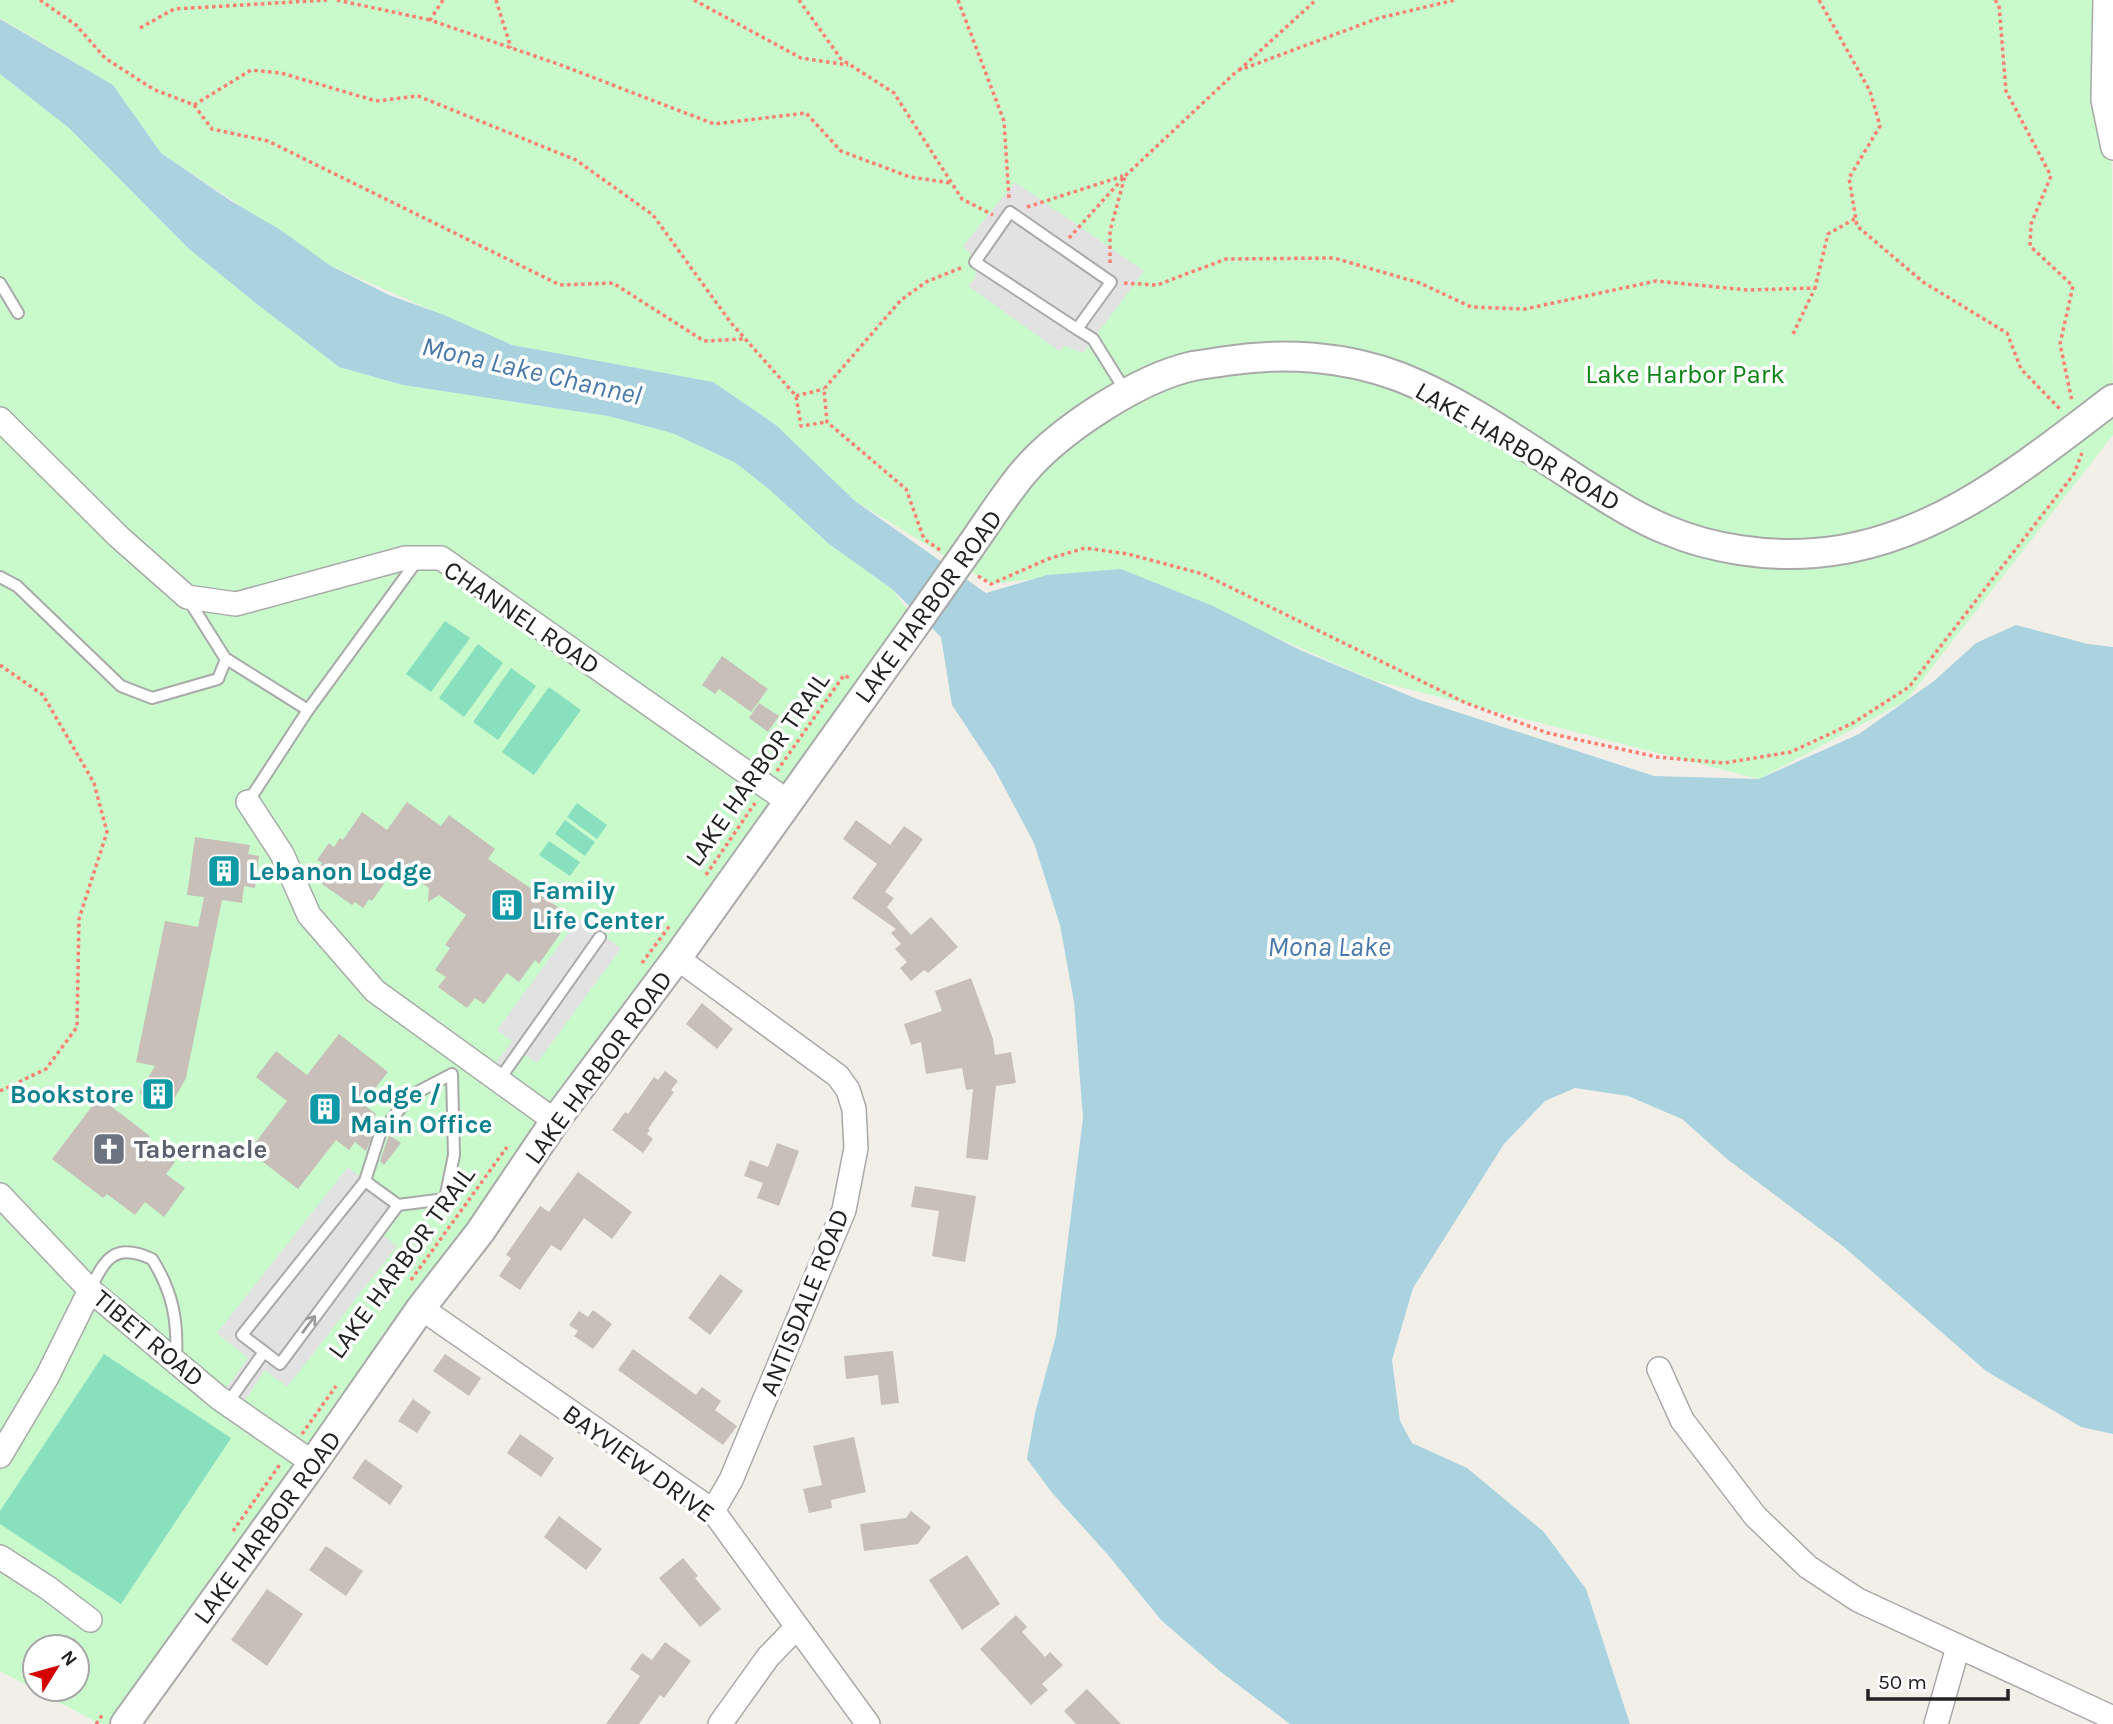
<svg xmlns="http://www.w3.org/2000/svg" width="2113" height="1724" viewBox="0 0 2113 1724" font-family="Karla,sans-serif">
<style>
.park{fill:#c8facc;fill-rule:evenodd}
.pitch{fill:#88e0be}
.parking{fill:#e2e2e2}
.water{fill:#aad3df}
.building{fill:#c7bfb8}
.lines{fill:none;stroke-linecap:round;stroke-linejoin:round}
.service-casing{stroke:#a9a9a9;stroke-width:14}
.minor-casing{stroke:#a9a9a9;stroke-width:26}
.tertiary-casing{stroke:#a9a9a9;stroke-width:32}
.path{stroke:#fa8072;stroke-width:3.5;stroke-dasharray:3.5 3.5;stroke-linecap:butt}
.service{stroke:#fff;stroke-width:10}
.minor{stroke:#fff;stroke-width:23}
.tertiary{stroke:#fff;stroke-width:28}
.tertiary-bridge-casing{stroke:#a9a9a9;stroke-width:32;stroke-linecap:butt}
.tertiary-bridge{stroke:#fff;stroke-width:28}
.oneway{stroke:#9c9c9c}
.labels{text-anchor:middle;stroke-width:7;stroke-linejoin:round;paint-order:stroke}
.park-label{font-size:26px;fill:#0c8416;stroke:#fff}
.street-label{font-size:26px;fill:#222;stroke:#fff}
.culture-label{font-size:26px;font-weight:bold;fill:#0d838f;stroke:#fff;text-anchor:start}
.worship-label{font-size:26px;font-weight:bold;fill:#5b616d;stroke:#fff;text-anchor:start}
.water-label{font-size:28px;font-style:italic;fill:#4a7aab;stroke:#fff}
</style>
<rect width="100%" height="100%" fill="#f2efe9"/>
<!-- park -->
<g class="park">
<path d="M0 0H2111L2113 435 1906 701 1759 779 1373 680 1121 569 991 584 855 501 776 425 713 382 512 345 331 266 161 153 113 85 0 18Z"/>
<path d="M0 74 69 128 188 248 257 304 339 367 403 385 608 416 672 433 736 463 770 490 829 544 892 589 917 622 125 1724H100L0 1671ZM35 1647H77V1689H35Z"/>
</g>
<!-- pitch -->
<g class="pitch">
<path d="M445 621 470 638 431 692 406 674Z"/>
<path d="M478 644 503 663 464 717 439 698Z"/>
<path d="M511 668 536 686 498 740 473 722Z"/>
<path d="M549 687 581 710 534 775 502 752Z"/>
<path d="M577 803 607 825 597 839 567 817Z"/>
<path d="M565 820 595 842 585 856 555 834Z"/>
<path d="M549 841 580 862 570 876 539 855Z"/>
<path d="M104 1354 231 1438 121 1604 0 1524V1511Z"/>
</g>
<!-- parking -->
<g class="parking">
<path d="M1015 182 1144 271 1083 353 1065 346 1059 351 968 286 975 279 976 270 971 254 963 246Z"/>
<path d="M579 918 621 948 537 1063 523 1053 501 1083 488 1074 512 1041 497 1030Z"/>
<path d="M348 1167 401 1210 382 1234 397 1246 287 1387 265 1370 238 1411 219 1398 248 1358 217 1333Z"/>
</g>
<!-- water -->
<path class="water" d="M0 19 113 85 161 153 231 201 279 229 331 266 389 295 444 315 512 345 713 382 776 425 855 501 986 593 1047 575 1121 569 1213 606 1300 650 1417 699 1654 776 1759 779 1859 734 1934 681 1976 643 2016 625 2088 644 2113 647V1434L2081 1427 1986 1371 1844 1247 1727 1159 1682 1119 1628 1096 1575 1088 1545 1101 1504 1144 1413 1288 1392 1360 1400 1421 1412 1443 1467 1468 1544 1532 1586 1589 1630 1724H1290L1221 1672 1161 1620 1109 1556 1053 1494 1027 1459 1035 1413 1056 1336 1083 1118 1074 1002 1060 925 1034 843 995 770 952 705 941 637 892 589 829 544 770 490 736 463 672 433 608 416 403 385 339 367 257 304 188 248 69 128 0 74Z"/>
<!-- building -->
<g class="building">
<path d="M722 656 768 689 751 712 719 689 715 694 702 685Z"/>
<path d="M759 703 779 716 768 732 749 718Z"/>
<path d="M407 802 441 826 449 815 495 849 488 859 568 914 563 921 567 924 539 964 535 960 519 982 507 973 484 1004 475 998 467 1008 438 987 446 977 435 970 450 948 445 945 466 915 439 895 428 902 429 888 397 865 372 901 369 899 363 908 355 902 352 905 322 884 324 880 315 874 322 863 317 860 329 843 334 847 340 838 343 840 362 812 387 830Z"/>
<path d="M856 820 890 845 904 826 923 839 885 892 894 898 887 907 911 935 931 917 958 947 928 973 924 970 911 981 900 968 907 962 895 949 901 944 891 933 896 929 852 898 877 864 843 839Z"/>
<path d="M195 837 250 845 248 854 259 856 255 888 244 886 242 903 222 900 186 1078 168 1110 139 1093 155 1066 136 1062 165 921 198 927 204 897 187 895Z"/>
<path d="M971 978 993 1039 995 1055 1011 1052 1016 1083 996 1086 988 1160 966 1158 973 1089 966 1090 962 1068 926 1074 921 1042 911 1045 904 1024 942 1011 935 991Z"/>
<path d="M702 1003 733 1029 717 1049 686 1024Z"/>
<path d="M339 1034 388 1072 363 1104 376 1114 371 1121 377 1125 366 1151 355 1142 349 1150 336 1140 298 1189 249 1151 287 1101 256 1077 276 1051 307 1075Z"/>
<path d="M665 1071 678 1081 671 1090 674 1092 648 1129 650 1130 647 1134 653 1139 643 1153 612 1130 625 1112 628 1114 654 1077 658 1080Z"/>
<path d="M99 1097 150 1136 147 1140 175 1162 166 1174 185 1188 164 1217 145 1202 135 1215 107 1194 103 1198 52 1159Z"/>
<path d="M389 1135 401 1143 384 1165 380 1161Z"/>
<path d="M777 1143 799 1151 779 1206 757 1198 763 1183 744 1176 750 1160 768 1167Z"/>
<path d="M578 1172 632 1212 612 1239 584 1218 561 1251 551 1245 520 1290 499 1276 511 1258 506 1255 540 1206 549 1212Z"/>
<path d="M915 1186 976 1196 965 1262 932 1256 939 1211 911 1207Z"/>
<path d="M720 1274 743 1291 710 1335 688 1318Z"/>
<path d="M593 1310 612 1324 593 1349 574 1336 578 1331 569 1325 579 1311 588 1317Z"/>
<path d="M633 1349 696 1395 702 1387 721 1401 715 1410 737 1426 723 1445 618 1370Z"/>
<path d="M893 1351 899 1403 881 1405 878 1375 846 1379 844 1356Z"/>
<path d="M445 1354 481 1378 469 1396 433 1371Z"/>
<path d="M413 1399 431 1412 417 1433 398 1421Z"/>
<path d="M520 1434 554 1458 541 1477 507 1453Z"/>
<path d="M854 1437 866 1492 831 1500 832 1508 809 1513 803 1489 822 1485 813 1446Z"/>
<path d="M365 1459 403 1486 390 1505 352 1478Z"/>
<path d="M911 1511 931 1527 918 1544 864 1551 860 1524 906 1518Z"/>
<path d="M559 1516 602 1549 586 1570 544 1537Z"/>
<path d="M326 1546 363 1571 346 1596 309 1570Z"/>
<path d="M967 1555 1000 1604 962 1630 929 1580Z"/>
<path d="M683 1558 698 1576 695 1578 721 1609 700 1627 659 1578Z"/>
<path d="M267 1589 303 1614 267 1666 231 1640Z"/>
<path d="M1016 1615 1027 1627 1022 1632 1045 1657 1050 1652 1063 1665 1042 1684 1048 1690 1031 1705 980 1649Z"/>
<path d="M665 1642 691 1661 664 1698 660 1695 639 1724H606L640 1676 630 1669 642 1653 652 1660Z"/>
<path d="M1087 1689 1121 1724H1076L1064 1711Z"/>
</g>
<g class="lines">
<defs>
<g id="service">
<path d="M0 283 18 313"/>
<path d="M1077 329 1111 282 1010 212 975 262 1077 329 1093 339 1126 392"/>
<path d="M0 577 17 586 121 686 152 698 218 679 226 659"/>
<path d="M188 599 225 658 308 710 419 558"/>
<path d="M248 802 308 710"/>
<path d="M499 1080 600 937"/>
<path d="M365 1181 242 1335 280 1364 398 1205 445 1199 454 1155 452 1074 410 1096 380 1134 365 1181 398 1205"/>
<path d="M90 1290C105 1258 115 1242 152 1259 173 1292 178 1321 176 1359"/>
<path d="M227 1404 264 1352"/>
</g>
<g id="minor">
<path d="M2105 0 2103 100 2113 148"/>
<path d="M0 419 119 537 187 597 236 604 405 558H441L787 801"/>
<path d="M248 802 282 854 309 915 375 991 555 1121"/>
<path d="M677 958 838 1076 848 1090 854 1109 856 1148 844 1210 731 1480 713 1511"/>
<path d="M0 1195 90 1290 219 1398 313 1463"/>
<path d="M421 1308 713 1511 868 1724"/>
<path d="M1659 1369 1682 1420 1755 1516 1808 1567 1858 1600 2113 1718"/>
<path d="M0 1456 47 1377 90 1290"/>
<path d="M0 1557 48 1588 90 1620"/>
<path d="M720 1724 768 1657 796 1628"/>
<path d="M1936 1724 1958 1647"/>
</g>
<g id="tertiary">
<path d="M970 547C987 523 1004 496 1023 473 1059 430 1139 378 1193 366 1204 364 1215 363 1226 361 1283 352 1345 356 1400 377 1464 402 1523 445 1581 482 1608 499 1637 518 1667 530 1712 549 1767 557 1815 553 1932 544 2023 467 2113 399"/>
<path d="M125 1724 313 1463 421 1308 480 1232 555 1121 677 958 917 622"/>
</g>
</defs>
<!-- service casing -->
<use href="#service" class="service-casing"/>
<!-- minor casing -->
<use href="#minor" class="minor-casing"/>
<!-- tertiary casing -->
<use href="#tertiary" class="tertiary-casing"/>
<!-- path -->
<g class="path">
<path d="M40 0 76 25 105 58 153 89 194 105 251 70 281 73 376 101 418 96 576 160 653 215 731 323 796 396 801 426 827 422"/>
<path d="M337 0 430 20"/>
<path d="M443 0 430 20 558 64 714 124 806 113 841 151 910 177 952 183"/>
<path d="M496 0 511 48"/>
<path d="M694 0 801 58 848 65"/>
<path d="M799 0 841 59 894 93 962 199 993 215"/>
<path d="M958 0 1004 121 1009 198"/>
<path d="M1819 0 1870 91 1880 126 1849 178 1857 226 1923 282 2007 333 2021 369 2061 410"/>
<path d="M1995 0 1999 5 2006 91 2051 176 2031 224 2030 246 2073 286 2060 344 2072 401"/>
<path d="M140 28 174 9 327 0"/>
<path d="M1239 70 1316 0"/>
<path d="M194 105 212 129 268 141 560 285 613 283 704 341 745 339"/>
<path d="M1027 207 1123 176"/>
<path d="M1069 238 1125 176 1237 71 1379 18 1455 0"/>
<path d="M1110 263V231L1125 176"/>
<path d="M1124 283 1157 285 1226 259 1334 258 1420 283 1471 307 1525 309 1656 281 1747 290 1815 288 1828 234 1856 218"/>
<path d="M1793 334 1815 288"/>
<path d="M796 396 824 389"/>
<path d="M940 550 924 539 906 489 827 422 824 389 901 300 926 282 963 267"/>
<path d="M978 576 991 584 1048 559 1085 548 1128 554 1203 574 1466 703 1548 733 1657 757 1724 763 1791 752 1853 723 1909 687 2074 474 2082 453"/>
<path d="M0 665 43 695 94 783 107 832 79 919 77 1027 46 1069 0 1091"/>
<path d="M777 771 844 675 851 679"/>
<path d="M706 875 755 803"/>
<path d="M642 963 671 924"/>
<path d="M411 1280 507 1147"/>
<path d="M302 1434 336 1386"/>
<path d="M233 1531 281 1463"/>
<path d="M96 1724 103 1714"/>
</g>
<!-- service -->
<use href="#service" class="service"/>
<!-- minor -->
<use href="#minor" class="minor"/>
<!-- tertiary -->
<use href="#tertiary" class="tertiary"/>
<defs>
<path id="tertiary-bridge" d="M917 622 970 547"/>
</defs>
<!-- tertiary-bridge casing -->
<use href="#tertiary-bridge" class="tertiary-bridge-casing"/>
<!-- tertiary-bridge -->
<use href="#tertiary-bridge" class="tertiary-bridge"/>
</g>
<!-- one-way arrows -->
<defs><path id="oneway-shaft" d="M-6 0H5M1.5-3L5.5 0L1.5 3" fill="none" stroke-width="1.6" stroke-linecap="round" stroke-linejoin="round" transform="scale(1.75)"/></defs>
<use class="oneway" href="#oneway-shaft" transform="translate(309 1324) rotate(-53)"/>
<!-- icons -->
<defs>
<symbol id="building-square" viewBox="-11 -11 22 22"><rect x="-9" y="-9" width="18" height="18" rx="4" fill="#0f9aa8" stroke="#fff"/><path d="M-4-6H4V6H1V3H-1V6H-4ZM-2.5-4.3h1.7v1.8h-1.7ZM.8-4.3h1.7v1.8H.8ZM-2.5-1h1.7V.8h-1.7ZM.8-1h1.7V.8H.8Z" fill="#fff"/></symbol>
<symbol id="church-square" viewBox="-11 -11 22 22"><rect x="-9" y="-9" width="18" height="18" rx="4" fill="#6b7280" stroke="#fff"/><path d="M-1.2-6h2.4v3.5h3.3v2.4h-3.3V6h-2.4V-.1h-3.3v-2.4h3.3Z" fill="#fff"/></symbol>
</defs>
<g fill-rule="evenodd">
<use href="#building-square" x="205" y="852" width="38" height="38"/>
<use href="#building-square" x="488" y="886" width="38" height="38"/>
<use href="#building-square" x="139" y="1075" width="38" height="38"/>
<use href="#building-square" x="306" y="1090" width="38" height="38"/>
<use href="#church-square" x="90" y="1130" width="38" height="38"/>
</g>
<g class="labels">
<!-- park labels -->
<g class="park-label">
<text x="1685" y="383">Lake Harbor Park</text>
</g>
<!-- street labels -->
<g class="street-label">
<text transform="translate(1518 446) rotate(30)" y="9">LAKE HARBOR ROAD</text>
<text transform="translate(928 606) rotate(-54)" y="9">LAKE HARBOR ROAD</text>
<text transform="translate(522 617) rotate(34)" y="9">CHANNEL ROAD</text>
<text transform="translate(757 769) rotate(-55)" y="9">LAKE HARBOR TRAIL</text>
<text transform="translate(598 1067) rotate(-54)" y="9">LAKE HARBOR ROAD</text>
<text transform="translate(401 1262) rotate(-54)" y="9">LAKE HARBOR TRAIL</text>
<text transform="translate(804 1302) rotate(-68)" y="9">ANTISDALE ROAD</text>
<text transform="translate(149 1338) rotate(40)" y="9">TIBET ROAD</text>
<text transform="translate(639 1463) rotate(36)" y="9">BAYVIEW DRIVE</text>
<text transform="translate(267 1527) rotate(-54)" y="9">LAKE HARBOR ROAD</text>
</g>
<!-- culture labels -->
<g class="culture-label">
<text x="248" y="880">Lebanon Lodge</text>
<text x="532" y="899">Family<tspan x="532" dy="30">Life Center</tspan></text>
<text x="134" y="1103" text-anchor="end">Bookstore</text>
<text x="350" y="1103">Lodge /<tspan x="350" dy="30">Main Office</tspan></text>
</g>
<!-- worship labels -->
<g class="worship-label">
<text x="134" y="1158">Tabernacle</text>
</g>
<!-- water labels -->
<g class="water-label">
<text transform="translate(532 370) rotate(13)" y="10">Mona Lake Channel</text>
<text x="1329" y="956">Mona Lake</text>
</g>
</g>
<!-- north arrow -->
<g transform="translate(56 1668) rotate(53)"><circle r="33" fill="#ffffff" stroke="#a7a7a7" stroke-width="2"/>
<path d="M0-5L12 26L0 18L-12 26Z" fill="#d40000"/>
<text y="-10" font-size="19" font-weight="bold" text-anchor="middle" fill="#222222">N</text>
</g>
<!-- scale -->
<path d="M1868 1689v10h140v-10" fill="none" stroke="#222222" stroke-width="3.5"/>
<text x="1878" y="1689" font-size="21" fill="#222222" stroke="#ffffff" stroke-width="5" paint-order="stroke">50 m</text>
</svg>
